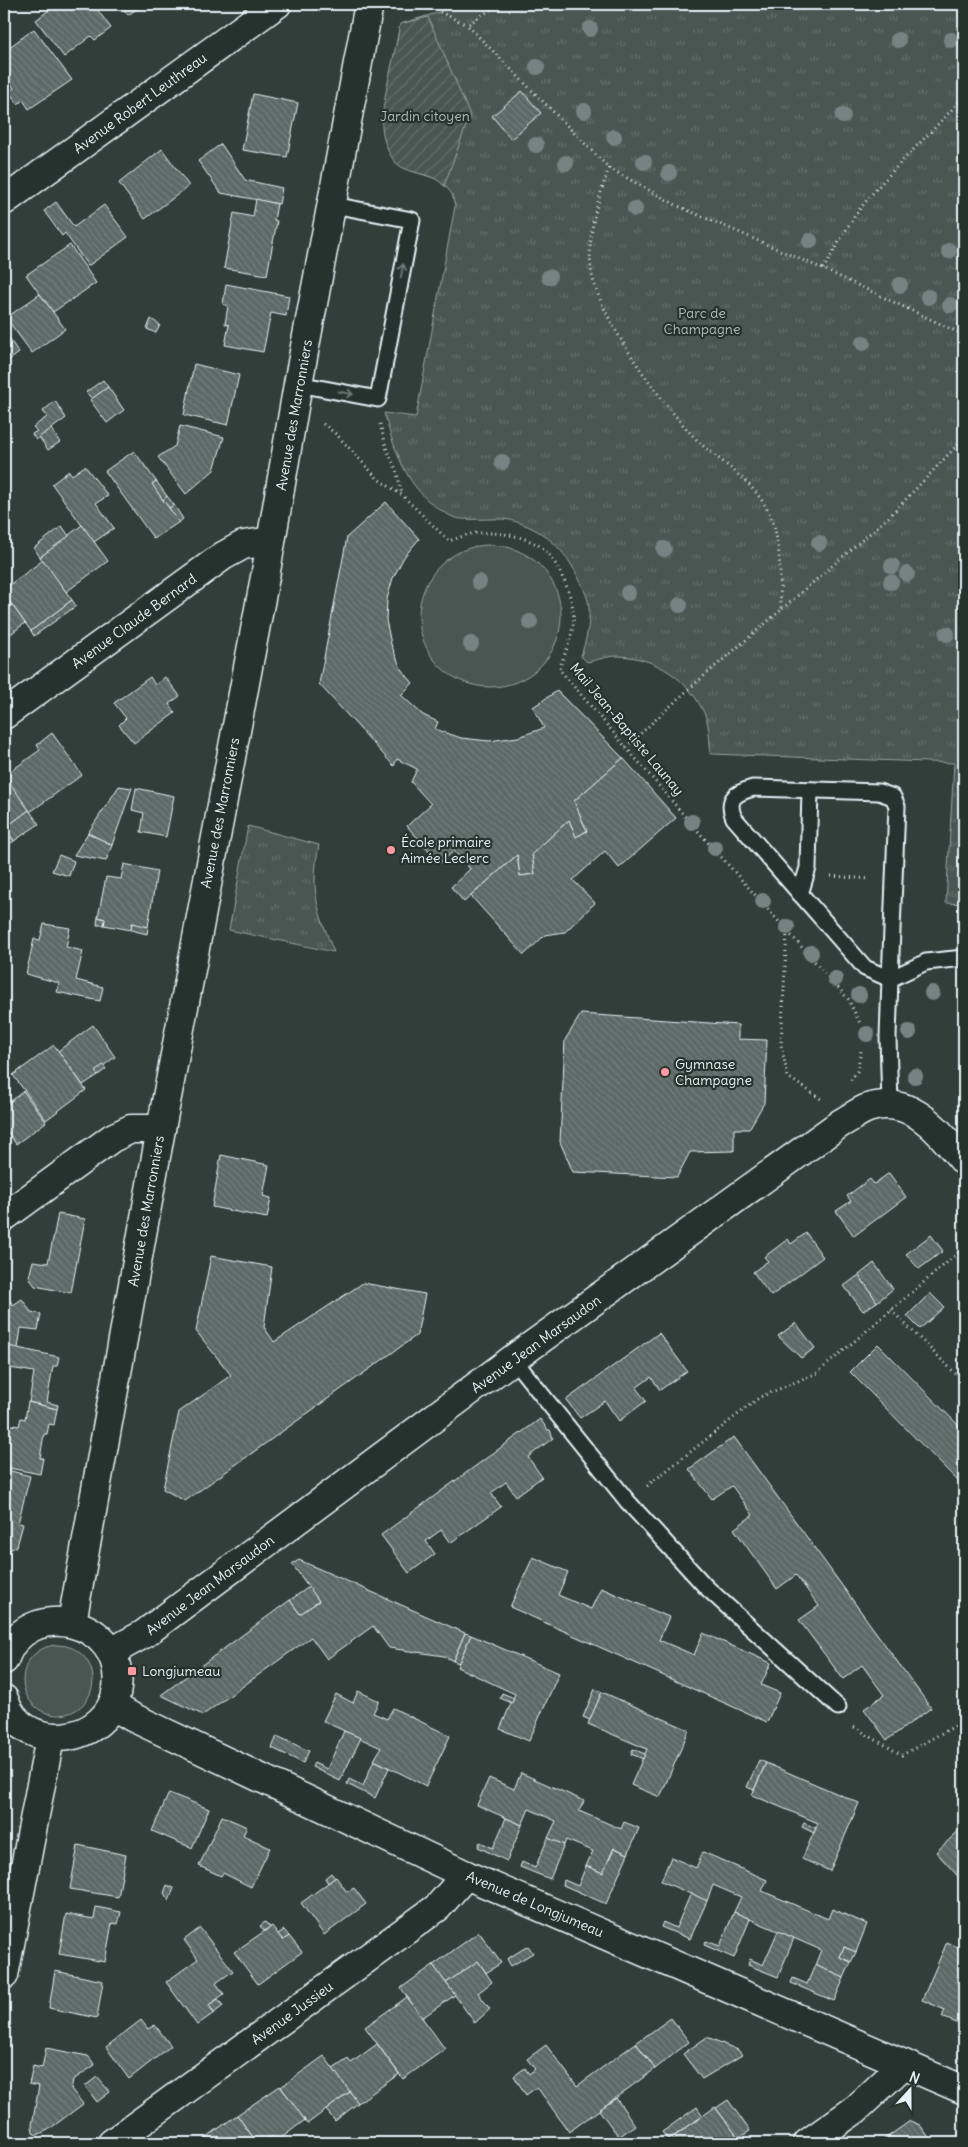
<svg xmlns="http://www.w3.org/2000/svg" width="968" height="2147" viewBox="0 0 968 2147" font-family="Delius,sans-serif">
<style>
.grass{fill:#495651;stroke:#98a4a4}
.park{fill:url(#park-tufts);stroke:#98a4a4}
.garden{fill:url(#garden-furrows);stroke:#98a4a4}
.building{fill:url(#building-back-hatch);stroke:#e8f1f8}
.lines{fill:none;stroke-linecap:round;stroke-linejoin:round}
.lane-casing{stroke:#e8f1f8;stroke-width:19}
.street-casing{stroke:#e8f1f8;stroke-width:31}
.secondary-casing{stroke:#e8f1f8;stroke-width:31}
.path{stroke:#e8f1f8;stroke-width:3;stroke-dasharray:1 4;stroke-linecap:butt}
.lane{stroke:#26332d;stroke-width:15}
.street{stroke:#26332d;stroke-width:28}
.secondary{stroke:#26332d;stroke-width:28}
.tree{fill:#778382}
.oneway{stroke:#6a7674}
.poi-dot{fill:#ff9aa2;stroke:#26332d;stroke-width:2}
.labels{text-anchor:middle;stroke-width:4.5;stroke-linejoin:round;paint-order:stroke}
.street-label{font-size:14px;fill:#e8f1f8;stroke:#26332d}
.park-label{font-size:14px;fill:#b0bbbe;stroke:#26332d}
.poi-label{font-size:14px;fill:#e8f1f8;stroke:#26332d;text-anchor:start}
</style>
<defs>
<pattern id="park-tufts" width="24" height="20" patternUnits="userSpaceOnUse" patternTransform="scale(1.25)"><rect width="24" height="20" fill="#495651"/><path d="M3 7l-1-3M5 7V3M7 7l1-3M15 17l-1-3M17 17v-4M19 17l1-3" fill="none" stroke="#636f6b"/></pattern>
<pattern id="garden-furrows" width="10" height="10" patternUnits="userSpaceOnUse" patternTransform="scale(1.25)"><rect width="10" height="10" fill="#495651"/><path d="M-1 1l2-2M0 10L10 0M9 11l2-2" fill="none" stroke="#636f6b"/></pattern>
<pattern id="building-back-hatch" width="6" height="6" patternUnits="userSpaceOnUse" patternTransform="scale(1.25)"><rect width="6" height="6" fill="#5c6865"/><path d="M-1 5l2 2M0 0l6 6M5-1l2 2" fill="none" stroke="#737e7c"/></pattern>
</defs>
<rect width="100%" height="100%" fill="#323e39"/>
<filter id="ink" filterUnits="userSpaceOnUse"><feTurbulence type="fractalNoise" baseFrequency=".02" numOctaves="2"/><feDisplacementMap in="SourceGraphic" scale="10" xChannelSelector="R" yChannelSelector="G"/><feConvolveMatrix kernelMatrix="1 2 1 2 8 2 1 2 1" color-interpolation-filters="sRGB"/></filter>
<g filter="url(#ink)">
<!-- grass -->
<g class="grass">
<circle cx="490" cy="616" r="71"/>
<circle cx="58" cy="1680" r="35"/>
</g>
<!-- park -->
<g class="park">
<path d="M451 4H964V904L946 903 954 763 711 754C709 742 710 726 705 715 690 680 656 657 618 656 608 656 597 660 587 662L581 656C586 640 590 625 589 608 589 600 584 590 581 583 566 550 545 529 510 520 495 517 463 522 453 517 410 497 396 456 384 413L416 417 455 206 452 194 440 180 406 169 397 163 385 142 382 121 400 24 440 12Z"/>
<path d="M248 826 319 845C310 890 317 910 334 952L229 930Z"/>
</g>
<!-- garden -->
<path class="garden" d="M428 17 470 115 444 186C432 171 410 176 396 163 386 152 381 133 382 119 385 88 395 55 400 24Z"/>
<!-- building -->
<g class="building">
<path d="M57 4H93L111 28 95 40 91 36 64 57 36 20Z"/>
<path d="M120 4H144L128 15Z"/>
<path d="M34 29 72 80 29 109 23 100 18 104 9 92 14 88 4 73V51Z"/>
<path d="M522 91 541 113 511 139 492 116Z"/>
<path d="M253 94 298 103 287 157 242 150Z"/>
<path d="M221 144 245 180 282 188 279 204 221 193 198 161Z"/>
<path d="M162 149 189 186 145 219 119 183Z"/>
<path d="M256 199 277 204 274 220 277 221 267 275 224 268 234 213 253 217Z"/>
<path d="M56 202 74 227 104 205 128 237 88 266 65 233 62 236 44 211Z"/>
<path d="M70 245 96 283 53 312 26 275Z"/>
<path d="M226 284 289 296 286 316 271 313 263 352 225 345 229 325 225 324 228 306 223 304Z"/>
<path d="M40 294 65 329 32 353 6 318Z"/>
<path d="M151 319 160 325 156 333 147 329Z"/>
<path d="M4 331 19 353 4 364Z"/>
<path d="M194 364 239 375 228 425 184 415Z"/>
<path d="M103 380 108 387 92 399 86 392Z"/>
<path d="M108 387 124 410 107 423 90 400Z"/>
<path d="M55 401 66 418 36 440 32 434 37 431 33 427 47 417 43 411Z"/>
<path d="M180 426 224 437 214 470 186 494 158 457 175 446Z"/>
<path d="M51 429 60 442 48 450 39 437Z"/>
<path d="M134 451 156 481 152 484 179 522 154 539 105 471Z"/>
<path d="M85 466 108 496 96 503 114 528 94 542 52 484 69 471 72 475Z"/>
<path d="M156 481 167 496 163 500 152 484Z"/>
<path d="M167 496 174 505 169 508 163 500Z"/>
<path d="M386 502 419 539 404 557 393 578 387 599 386 620 391 644 401 669 413 683 401 695 423 715 438 722 435 729 461 738 489 741 518 737 544 728 533 707 557 691 623 758 574 801 587 831 576 837 569 820 532 854 535 874 520 876 517 855 464 902 451 887 470 869 454 851 440 863 407 826 431 804 411 782 417 769 397 759 394 766 319 684 347 537Z"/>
<path d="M174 505 183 519 179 522 169 508Z"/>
<path d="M82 525 108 561 66 592 40 557Z"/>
<path d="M62 526 69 536 40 557 34 548Z"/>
<path d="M43 560 72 600 31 631 4 594V589Z"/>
<path d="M4 594 25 623 4 639Z"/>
<path d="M72 600 76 606 34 636 31 631Z"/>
<path d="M150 677 155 685 165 677 180 696 169 704 175 713 134 743 119 725 126 718 114 703Z"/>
<path d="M52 733 82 775 30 812 4 776 40 750 37 745Z"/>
<path d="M623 758 676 818 619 868 605 851 573 880 595 903 565 932 545 935 524 955 471 896 517 855 520 876 535 874 532 854 569 820 576 837 587 831 574 801Z"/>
<path d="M4 775 29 810 5 828 14 841 4 848Z"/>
<path d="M119 786 132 788 112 845 88 833Z"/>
<path d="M136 788 174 796 166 837 141 832 144 813 132 810Z"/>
<path d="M29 810 39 824 14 841 5 828Z"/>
<path d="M88 833 112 845 106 861 74 855Z"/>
<path d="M59 855 74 861 69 876 52 871Z"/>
<path d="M124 864 157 871 148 927 132 923 131 930 104 925 105 919 98 917 106 877 121 879Z"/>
<path d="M98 917 105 919 104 925H97Z"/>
<path d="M132 923 148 927 147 934 131 930Z"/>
<path d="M44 924 70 928 66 947 83 951 76 980 103 987 100 1001 57 992 59 983 26 974 34 939 40 940Z"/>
<path d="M581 1014 738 1025V1039L767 1040 764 1103 749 1129H734V1151L690 1152 677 1177 573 1172 560 1142 565 1040Z"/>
<path d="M93 1025 115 1057 95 1072 98 1075 83 1085 58 1051Z"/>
<path d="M54 1045 86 1090 46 1120 13 1075Z"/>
<path d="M103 1065 106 1069 98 1075 95 1072Z"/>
<path d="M23 1091 46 1122 16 1144 4 1127V1107Z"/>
<path d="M221 1155 269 1165 263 1196 271 1198 267 1218 212 1207Z"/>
<path d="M889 1173 906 1197 854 1236 836 1211 851 1201 847 1196 859 1187 870 1179 874 1184Z"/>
<path d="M58 1214 85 1219 71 1293 35 1286 29 1277 33 1261 48 1263Z"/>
<path d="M806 1233 823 1257 771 1296 753 1272 768 1261 764 1257 788 1239 791 1244Z"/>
<path d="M931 1235 943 1251 919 1269 906 1254Z"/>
<path d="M211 1256 272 1267 264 1327 274 1342 363 1283 425 1294 417 1335 185 1501 163 1489 179 1412 231 1375 196 1331Z"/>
<path d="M874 1263 893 1289 877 1302 859 1275Z"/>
<path d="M859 1275 877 1302 863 1311 844 1286Z"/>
<path d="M4 1292 13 1305 22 1299 31 1312 41 1314 38 1330 21 1328 18 1349 4 1345Z"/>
<path d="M930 1293 944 1307 920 1329 907 1316Z"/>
<path d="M796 1323 815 1348 801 1358 778 1336Z"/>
<path d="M659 1333 687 1371 660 1390 651 1377 636 1388 646 1401 619 1421 605 1401 580 1418 566 1400Z"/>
<path d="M878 1344 964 1431V1487L850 1372Z"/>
<path d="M4 1345 59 1357 57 1366H53L47 1402 58 1405 57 1409 29 1402 34 1372 4 1367Z"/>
<path d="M28 1402 57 1409 54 1425 49 1424 47 1434H44L40 1458H43L40 1474 4 1467V1424L19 1426 21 1418 25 1419Z"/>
<path d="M540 1419 548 1430H550L553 1438 528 1457 542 1477 516 1496 506 1482 491 1493 501 1507 450 1543 441 1530 426 1541 435 1554 409 1573 381 1535Z"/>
<path d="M734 1437 931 1708 887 1740 864 1709 884 1695 862 1665 843 1679 799 1620 819 1606 796 1575 777 1589 734 1529 753 1515 732 1486 712 1499 689 1469Z"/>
<path d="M4 1467 8 1468 7 1470 30 1476 18 1523 23 1524 17 1546 4 1553Z"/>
<path d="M533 1557 568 1572 558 1595 591 1609 601 1588 669 1617 659 1640 694 1655 703 1633 771 1663 761 1685 780 1693 767 1722 510 1607Z"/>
<path d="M299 1560 465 1633 453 1661 444 1656 389 1648 373 1626 327 1659 311 1637 203 1715 161 1695 290 1600 300 1614 319 1601 292 1564Z"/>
<path d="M309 1587 319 1601 300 1614 290 1600Z"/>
<path d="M465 1633 471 1635 459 1663 453 1661Z"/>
<path d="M471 1635 559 1673 529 1741 500 1729 515 1694 457 1667Z"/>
<path d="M595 1689 602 1692 590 1720 583 1717Z"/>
<path d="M358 1691 379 1701 373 1713 387 1719 393 1708 450 1736 426 1786 374 1760 381 1748 323 1721 336 1694 353 1703Z"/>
<path d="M602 1692 689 1730 660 1797 631 1785 647 1749 588 1724Z"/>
<path d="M502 1693 514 1698 512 1703 500 1698Z"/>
<path d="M344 1731 361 1738 340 1781 312 1767 314 1763 327 1769Z"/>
<path d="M277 1736 309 1751 303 1763 272 1748Z"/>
<path d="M633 1749 645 1754 643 1759 631 1754Z"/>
<path d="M374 1760 389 1768 375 1798 347 1784 349 1779 363 1786Z"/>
<path d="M759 1760 766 1763 754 1790 747 1787Z"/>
<path d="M766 1763 859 1803 830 1871 802 1859 818 1823 752 1795Z"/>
<path d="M521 1773 584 1801 579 1811 621 1829 624 1822 639 1828 628 1854 614 1848 603 1873 586 1866 593 1851 566 1840 564 1845 548 1838 556 1821 529 1809 522 1825 477 1805 489 1778 514 1789Z"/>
<path d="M169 1793 209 1809 192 1848 152 1831Z"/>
<path d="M222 1816 247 1827 243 1835 270 1848 251 1887 223 1873 221 1876 199 1866Z"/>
<path d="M506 1818 522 1825 507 1861 478 1847 480 1842 493 1848Z"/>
<path d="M804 1823 816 1828 814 1833 802 1827Z"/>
<path d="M964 1826V1883L936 1852Z"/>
<path d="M548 1838 564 1845 550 1879 520 1867 522 1862 535 1868Z"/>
<path d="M78 1845 126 1855 118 1897 70 1889Z"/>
<path d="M614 1848 628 1854 606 1904 563 1885 564 1880 578 1886 586 1866 603 1873Z"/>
<path d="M703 1852 767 1880 762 1891 828 1919 832 1909 867 1924 856 1952 844 1947 840 1957 851 1962 844 1978 815 1965 821 1950 734 1912 741 1897 713 1885 707 1901 661 1881 671 1857 696 1868Z"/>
<path d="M331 1873 335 1878 328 1883 325 1878Z"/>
<path d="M336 1877 347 1892 354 1888 366 1904 324 1935 301 1903Z"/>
<path d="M167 1885 174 1888 169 1901 164 1893Z"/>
<path d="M691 1893 707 1901 690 1939 661 1927 663 1922 676 1928Z"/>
<path d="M96 1907 121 1912 118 1924 112 1923 105 1962 59 1954 66 1914 94 1919Z"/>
<path d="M734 1912 750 1919 734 1958 704 1945 706 1941 720 1946Z"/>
<path d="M265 1922 270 1927 264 1931 260 1926Z"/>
<path d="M272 1926 283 1940 289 1936 302 1952 258 1984 234 1952Z"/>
<path d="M200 1928 233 1971 216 1983 224 1994 209 2005 214 2013 197 2025 166 1982 198 1959 184 1940Z"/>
<path d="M284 1930 289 1936 283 1940 278 1934Z"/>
<path d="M778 1931 794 1938 778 1977 748 1965 750 1959 763 1965Z"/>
<path d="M479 1932 501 1963 486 1973 478 1961 446 1983 433 1965Z"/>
<path d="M947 1942 964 1950V2018L962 2017 959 2024 942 2017 945 2010 922 2000Z"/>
<path d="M528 1946 533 1953 511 1966 507 1959Z"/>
<path d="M844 1947 856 1952 851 1962 840 1957Z"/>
<path d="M478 1961 492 1982 478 1993 490 2009 475 2023 446 1983Z"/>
<path d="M433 1965 455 1995 422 2018 401 1988Z"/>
<path d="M815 1965 844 1978 834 2001 791 1983 793 1978 807 1984Z"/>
<path d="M55 1971 103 1981 97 2018 49 2008Z"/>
<path d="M407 1997 445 2049 403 2079 365 2027Z"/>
<path d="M218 1999 223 2006 214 2013 209 2005Z"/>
<path d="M671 2018 689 2042 655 2069 636 2043Z"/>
<path d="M141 2020 148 2029 155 2025 171 2046 129 2079 106 2047Z"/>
<path d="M707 2037 738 2050 742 2055 702 2079 683 2054Z"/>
<path d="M636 2043 655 2069 569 2132 537 2087 526 2095 514 2076 525 2068 529 2074 535 2069 527 2059 546 2045 577 2086Z"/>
<path d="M377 2044 399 2074 358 2103 333 2069 348 2059 351 2063Z"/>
<path d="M46 2048 88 2056 95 2065 73 2080 71 2089 83 2104 48 2130 37 2135 33 2133 32 2125 39 2086 29 2084 33 2066 42 2068Z"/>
<path d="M324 2056 350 2092 307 2124 281 2087Z"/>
<path d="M97 2077 110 2092 97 2102 85 2086Z"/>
<path d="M280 2086 305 2120 276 2142 272 2136 263 2143H257L237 2115Z"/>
<path d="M350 2092 358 2103 335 2121 326 2110Z"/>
<path d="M616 2098 635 2125 619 2137 599 2110Z"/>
<path d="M728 2100 750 2131 738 2138 716 2108Z"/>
<path d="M697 2107 703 2116 668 2140 662 2132Z"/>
<path d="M715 2107 737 2136 726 2143H677L672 2138Z"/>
<path d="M237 2115 257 2143H207L204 2139Z"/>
<path d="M910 2121 920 2125 933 2143H879Z"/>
</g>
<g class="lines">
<defs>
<g id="lane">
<path d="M298 384 378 399 412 220 333 205"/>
<path d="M753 788 879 792 893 797 897 806 890 979 865 968 734 818C726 799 735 793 753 788Z"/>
<path d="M800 894 808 868 810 790"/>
<path d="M890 1105 888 1037 890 979 926 962 964 958"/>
<path d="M513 1359 628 1502 706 1587 838 1707"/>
</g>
<g id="street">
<path d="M4 201 277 4"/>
<path d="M4 715 223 556 243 545 271 541"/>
<path d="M4 1217 112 1138 131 1129H161"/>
<path d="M72 1622 161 1129 265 577 298 384 369 4"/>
<path d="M111 1652 144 1634 513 1359 841 1123C849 1119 859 1111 868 1108 912 1094 939 1132 964 1161"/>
<path d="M4 1975 50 1738"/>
<path d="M112 2143 438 1907 466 1875"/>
<path d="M808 2143 856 2109 904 2064"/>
</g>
<g id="secondary">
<path d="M4 1660C26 1595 126 1619 117 1688 110 1746 21 1756 4 1699"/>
<path d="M112 1705 132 1717 466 1875 964 2090"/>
</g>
</defs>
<!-- lane casing -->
<use href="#lane" class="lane-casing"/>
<!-- street casing -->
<use href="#street" class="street-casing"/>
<!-- secondary casing -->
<use href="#secondary" class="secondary-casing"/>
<!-- path -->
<g class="path">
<path d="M434 4 440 12 467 25"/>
<path d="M499 4 467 25 609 168C598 200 587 233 591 268 595 314 666 410 700 443 723 463 753 482 767 509 783 539 779 577 781 610L891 515 964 438"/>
<path d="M609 168 676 205 823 269 964 335"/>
<path d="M823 269C835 250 846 228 859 210 891 169 930 135 964 96"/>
<path d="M323 424 336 434 378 479 402 495 449 541C459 538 469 533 479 533 498 532 521 535 538 545 555 554 571 592 573 610 576 629 566 651 559 669L689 821 848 999 861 1025"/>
<path d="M380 424 387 450 396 469 402 494"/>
<path d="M626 747 690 688 781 610"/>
<path d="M831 876 870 879"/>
<path d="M787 931 781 1045 788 1077 821 1099"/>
<path d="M851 1080 857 1071 861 1051"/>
<path d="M891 1310 964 1382"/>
<path d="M647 1486 760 1397 817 1373 964 1248"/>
<path d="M854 1727 902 1755 964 1721"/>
</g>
<!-- lane -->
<use href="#lane" class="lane"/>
<!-- street -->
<use href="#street" class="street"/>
<!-- secondary -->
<use href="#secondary" class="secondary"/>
</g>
<!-- trees -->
<g class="tree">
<circle cx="590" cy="29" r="8"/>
<circle cx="898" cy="40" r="8"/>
<circle cx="951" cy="40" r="8"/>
<circle cx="537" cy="67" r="8"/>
<circle cx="584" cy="111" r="8"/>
<circle cx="843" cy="116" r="8"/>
<circle cx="614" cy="137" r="8"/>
<circle cx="536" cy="145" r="8"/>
<circle cx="644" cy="162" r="8"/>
<circle cx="566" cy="163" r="8"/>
<circle cx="669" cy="173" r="8"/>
<circle cx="635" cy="209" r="8"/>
<circle cx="810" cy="241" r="8"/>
<circle cx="949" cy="251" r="8"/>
<circle cx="549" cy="277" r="8"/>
<circle cx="900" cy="285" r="8"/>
<circle cx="928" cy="297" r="8"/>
<circle cx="950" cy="305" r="8"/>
<circle cx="863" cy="343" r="8"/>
<circle cx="502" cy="462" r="8"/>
<circle cx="819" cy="543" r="8"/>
<circle cx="664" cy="549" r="8"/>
<circle cx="892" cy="566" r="8"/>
<circle cx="907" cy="574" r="8"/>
<circle cx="479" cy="582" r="8"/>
<circle cx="891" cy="582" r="8"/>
<circle cx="628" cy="593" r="8"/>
<circle cx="680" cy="605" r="8"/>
<circle cx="530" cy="622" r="8"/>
<circle cx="947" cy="634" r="8"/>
<circle cx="471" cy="644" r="8"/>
<circle cx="692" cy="822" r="8"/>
<circle cx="715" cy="848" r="8"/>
<circle cx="763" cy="901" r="8"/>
<circle cx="787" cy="927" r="8"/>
<circle cx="811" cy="953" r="8"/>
<circle cx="835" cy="979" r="8"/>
<circle cx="932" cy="993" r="8"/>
<circle cx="859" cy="995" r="8"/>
<circle cx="909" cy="1032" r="8"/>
<circle cx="867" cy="1034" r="8"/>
<circle cx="915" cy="1076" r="8"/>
</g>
<!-- one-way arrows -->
<defs><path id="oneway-shaft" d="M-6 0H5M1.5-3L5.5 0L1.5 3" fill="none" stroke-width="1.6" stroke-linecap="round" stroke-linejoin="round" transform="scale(1.25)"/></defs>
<g class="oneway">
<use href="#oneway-shaft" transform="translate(402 271) rotate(-79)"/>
<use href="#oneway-shaft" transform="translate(346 393) rotate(11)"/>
</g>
</g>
<!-- markers -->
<g class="poi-dot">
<circle cx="391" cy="850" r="5"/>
<circle cx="665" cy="1072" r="5"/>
<rect x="127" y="1666" width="10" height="10" rx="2.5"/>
</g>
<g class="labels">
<!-- street labels -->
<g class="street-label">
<text transform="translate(140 103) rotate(-36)" y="5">Avenue Robert Leuthreau</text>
<text transform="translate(294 415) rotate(-80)" y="5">Avenue des Marronniers</text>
<text transform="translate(134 621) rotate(-36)" y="5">Avenue Claude Bernard</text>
<text transform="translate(627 729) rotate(50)" y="5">Mail Jean-Baptiste Launay</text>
<text transform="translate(220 813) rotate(-79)" y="5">Avenue des Marronniers</text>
<text transform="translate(146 1211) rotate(-80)" y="5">Avenue des Marronniers</text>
<text transform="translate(536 1344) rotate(-36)" y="5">Avenue Jean Marsaudon</text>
<text transform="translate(210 1585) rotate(-37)" y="5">Avenue Jean Marsaudon</text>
<text transform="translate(535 1904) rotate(23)" y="5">Avenue de Longjumeau</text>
<text transform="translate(292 2013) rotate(-36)" y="5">Avenue Jussieu</text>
</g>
<!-- park labels -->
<g class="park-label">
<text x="425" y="121">Jardin citoyen</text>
<text x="702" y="318">Parc de<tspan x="702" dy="16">Champagne</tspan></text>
</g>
<!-- poi labels -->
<g class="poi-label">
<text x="401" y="847">École primaire<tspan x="401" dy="16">Aimée Leclerc</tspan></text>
<text x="675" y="1069">Gymnase<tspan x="675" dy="16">Champagne</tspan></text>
<text x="142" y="1676">Longjumeau</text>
</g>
</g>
<!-- margin -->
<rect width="968" height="2147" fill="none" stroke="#26332d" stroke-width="20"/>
<rect x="10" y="10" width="948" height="2127" fill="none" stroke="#e8f1f8" stroke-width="2" filter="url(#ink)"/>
<!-- north arrow -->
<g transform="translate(910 2090) rotate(21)" stroke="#26332d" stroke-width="4" paint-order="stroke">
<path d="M0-4L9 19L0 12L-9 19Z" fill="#e8f1f8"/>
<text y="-8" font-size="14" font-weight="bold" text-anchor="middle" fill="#e8f1f8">N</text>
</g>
</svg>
